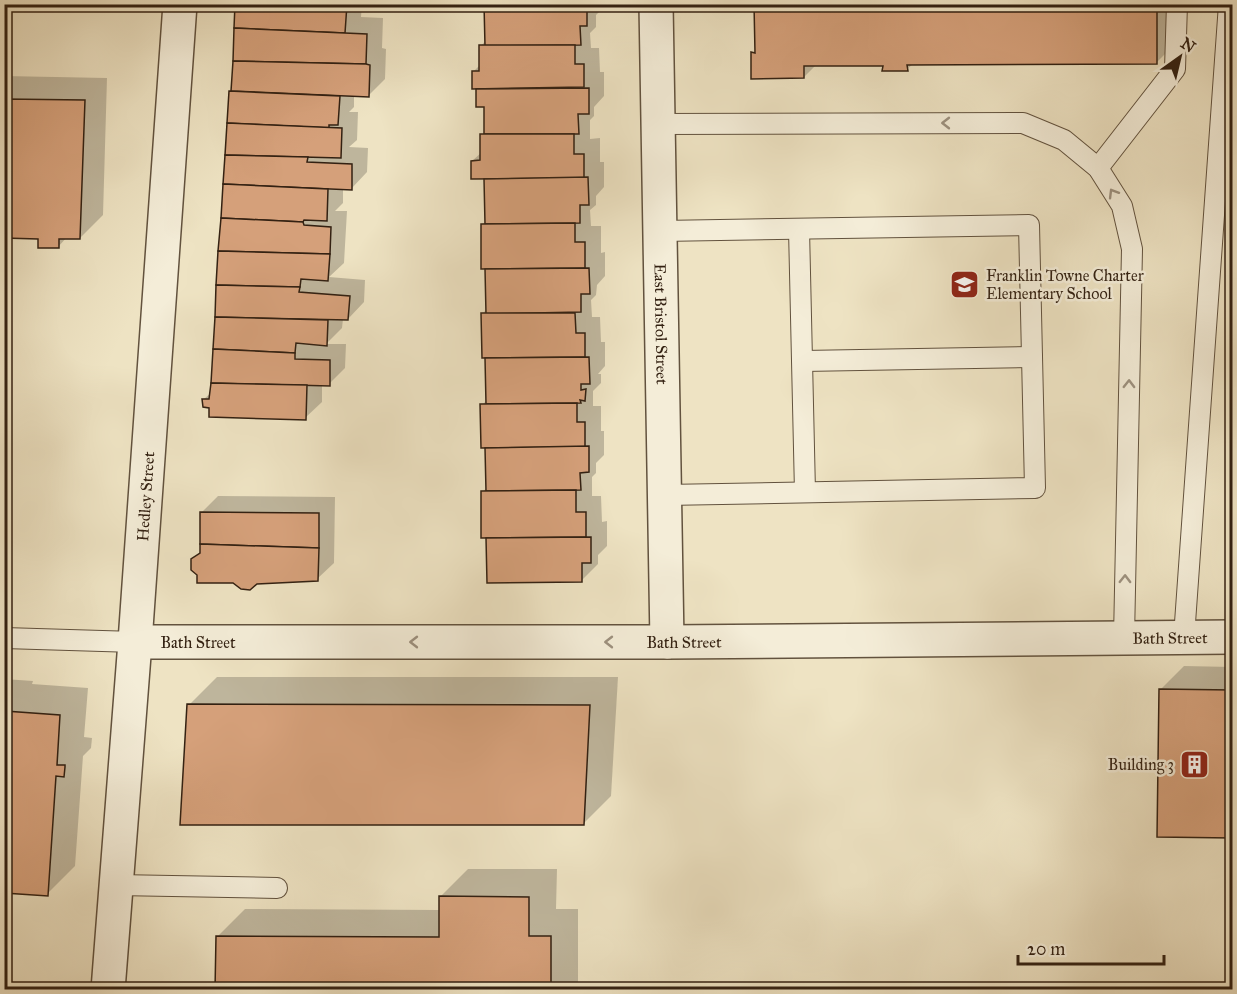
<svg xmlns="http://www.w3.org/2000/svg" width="1237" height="994" viewBox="0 0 1237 994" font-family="'IM FELL Great Primer',serif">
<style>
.shadow{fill:#0003}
.building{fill:#d5a07a;stroke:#332112;stroke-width:1.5}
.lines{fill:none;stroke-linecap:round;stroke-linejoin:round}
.lane-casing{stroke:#62523e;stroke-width:22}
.street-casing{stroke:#62523e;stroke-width:36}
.lane{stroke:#f4edd8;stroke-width:20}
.street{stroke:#f4edd8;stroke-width:33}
.oneway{stroke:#9d917f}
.labels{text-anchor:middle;stroke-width:5;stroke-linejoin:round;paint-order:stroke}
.poi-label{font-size:16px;fill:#332112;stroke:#f4edd8;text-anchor:start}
.street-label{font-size:16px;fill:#332112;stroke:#f4edd8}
</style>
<rect width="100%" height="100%" fill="#eee3c3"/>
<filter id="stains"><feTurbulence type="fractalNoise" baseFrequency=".00333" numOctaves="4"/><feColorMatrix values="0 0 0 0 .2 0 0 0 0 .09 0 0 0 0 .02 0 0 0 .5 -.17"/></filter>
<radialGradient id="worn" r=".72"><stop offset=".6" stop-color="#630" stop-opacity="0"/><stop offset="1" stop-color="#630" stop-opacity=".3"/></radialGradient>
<!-- shadow -->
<g class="shadow">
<path d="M237 4H362L361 17 383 18 382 48 386 49 385 79 368 96 354 95V107L349 112H358L357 140 349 147 368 148 367 172 351 189 343 188V203L335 211H347L344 263 329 277 365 280 364 302 348 319H343L342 328 326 344H346L345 368 329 384H322V402L305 418 211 406 204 399 212 392V383L230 91 233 89Z"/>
<path d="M486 4H603V8L596 15V27L590 33 591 48H599L600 72H604V96L594 107V116L590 120V139L600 138V162H604V187L596 196V205L590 210 591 226H601V253L605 252V276L597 285 596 295 591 300 592 317H600L601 342H605V366L598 374H601V383L593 391V406H601V431H604V455L596 463V473L592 477V496H601L602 522 607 521V546L598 555V564L582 580 489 582 487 537 483 492 487 487V446L482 405 487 400 486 357 482 314 487 309 486 268 482 225 487 220 486 177 472 161 482 152V135L486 131V106H477V87L473 72 481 64V46L486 40Z"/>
<path d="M755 4H1185V34L1157 62 913 64 907 69 884 64 816 65 804 77 753 53 756 49Z"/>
<path d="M4 76 107 78 103 215 80 238 67 237 58 247 39 237 4 236Z"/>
<path d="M218 496 335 497 334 563 317 579 234 582 198 574 193 559 201 551 202 512Z"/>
<path d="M1184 666 1232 667V837L1158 836 1161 689Z"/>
<path d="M217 677H618L611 796 583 824 189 705Z"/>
<path d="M4 679 33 681 32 684 88 688 84 737 92 738 91 748 83 756 75 866 47 894 4 891Z"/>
<path d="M468 869H557L556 909H578V990H217V937L245 909 440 910V897Z"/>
</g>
<!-- building -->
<g class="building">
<path d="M235 4H347L345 33 234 28Z"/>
<path d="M484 4H587V26H580L581 45 485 46Z"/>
<path d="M754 4H1157V64L907 65 908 71H882L883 66H804V78L751 79V52L755 53Z"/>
<path d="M234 28 367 34 366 64 233 61Z"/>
<path d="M479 45H575V64H584V87L472 89V71H479Z"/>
<path d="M233 61 366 64 370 65 369 97 231 91Z"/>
<path d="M589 88V114H578L579 134H484V107H476V89Z"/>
<path d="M229 91 340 96 338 125H329V128L227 123Z"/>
<path d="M4 99 85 100 80 239H59V248H38V239L4 238Z"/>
<path d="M227 123 342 128 341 158 225 155Z"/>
<path d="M480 134H574V154H584V178L471 179V161L480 160Z"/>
<path d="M225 155 308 157 307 162 352 164V190L223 184Z"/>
<path d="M588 177 589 205H580V223L485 224 484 179Z"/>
<path d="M223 184 328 189 327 221 304 220 303 222 221 218Z"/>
<path d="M221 218 303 222 304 225 331 227 330 254 218 251Z"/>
<path d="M575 223V242H585V268L481 269V224Z"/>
<path d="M218 251 330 254 328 281 301 279 300 287 216 285Z"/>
<path d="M589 268 590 294H581V312L486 314 485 269Z"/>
<path d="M216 285 300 287 299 292 350 296 348 320 215 317Z"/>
<path d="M481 313H575L576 333H585V357L482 358Z"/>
<path d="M215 317 328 320 327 346 296 343 295 353 213 349Z"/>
<path d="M213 349 295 353V359L330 360V386L211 383Z"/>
<path d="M589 357 590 384H581V390L586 389 585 401 580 400 581 403 486 404 485 358Z"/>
<path d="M211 383 307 385 306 420 209 417V408L203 407 202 399H209Z"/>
<path d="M577 403V422H585V447L481 448 480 404Z"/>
<path d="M589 446V472L580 473 581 490 486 491 485 448Z"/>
<path d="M576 490V512H586V537L481 538V491Z"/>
<path d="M200 512 319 513V548L200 544Z"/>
<path d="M591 537V563H582V582L487 583 486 538Z"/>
<path d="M200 544 319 548 318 581 257 584 250 590 241 589 233 583H197V575L191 570V559L200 553Z"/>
<path d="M1159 689 1232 690V838L1157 837Z"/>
<path d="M187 704 590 705 584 825H180Z"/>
<path d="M4 709 5 711 60 715 57 765H65V767L64 777 56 776 48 896 4 893Z"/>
<path d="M439 896 529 897V936H551V990H215L216 936 439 937Z"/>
</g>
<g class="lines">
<defs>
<g id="lane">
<path d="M658 124 1023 123 1064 140 1098 168 1122 206 1132 249 1124 638"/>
<path d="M1098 168 1175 69 1177 4"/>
<path d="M799 229 805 492"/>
<path d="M661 231 1029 225 1035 488 665 495"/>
<path d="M803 361 1032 357"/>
<path d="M1184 637 1229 4"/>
<path d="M4 638 135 642"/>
<path d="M116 885 277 888"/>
</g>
<g id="street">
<path id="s1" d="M656 4 667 642"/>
<path id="s2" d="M135 642H667L1232 637"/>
<path id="s3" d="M108 990 135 642 180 4"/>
</g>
</defs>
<!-- lane casing -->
<use href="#lane" class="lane-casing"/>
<!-- street casing -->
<use href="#street" class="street-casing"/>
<!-- lane -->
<use href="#lane" class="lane"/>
<!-- street -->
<use href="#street" class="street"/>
</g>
<!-- one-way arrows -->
<defs><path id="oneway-chevron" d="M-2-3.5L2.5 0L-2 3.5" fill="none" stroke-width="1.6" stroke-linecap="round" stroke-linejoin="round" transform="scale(1.5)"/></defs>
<g class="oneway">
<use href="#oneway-chevron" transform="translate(946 123) rotate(180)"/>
<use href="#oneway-chevron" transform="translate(1113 193) rotate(-121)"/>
<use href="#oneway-chevron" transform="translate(1129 384) rotate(-89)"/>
<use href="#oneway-chevron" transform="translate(1125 579) rotate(-89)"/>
<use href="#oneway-chevron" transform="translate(414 642) rotate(180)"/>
<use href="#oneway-chevron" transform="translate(609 642) rotate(180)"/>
</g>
<!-- icons -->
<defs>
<symbol id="school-square" viewBox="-11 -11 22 22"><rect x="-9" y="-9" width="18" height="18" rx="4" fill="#8f2418" stroke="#f4edd8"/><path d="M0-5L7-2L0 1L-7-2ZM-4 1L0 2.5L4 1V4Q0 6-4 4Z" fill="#fff"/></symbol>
<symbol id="building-square" viewBox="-11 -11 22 22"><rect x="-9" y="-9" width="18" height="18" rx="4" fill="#8f2418" stroke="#f4edd8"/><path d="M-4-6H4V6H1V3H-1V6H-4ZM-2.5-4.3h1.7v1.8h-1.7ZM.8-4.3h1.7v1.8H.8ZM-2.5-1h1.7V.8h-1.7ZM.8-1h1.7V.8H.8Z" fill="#fff"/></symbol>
</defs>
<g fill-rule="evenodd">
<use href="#school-square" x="948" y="268" width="33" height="33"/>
<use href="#building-square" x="1178" y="748" width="33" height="33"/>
</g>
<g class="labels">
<!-- poi labels -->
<g class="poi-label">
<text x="986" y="281">Franklin Towne Charter<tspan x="986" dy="18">Elementary School</tspan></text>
<text x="1174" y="770" text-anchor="end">Building 3</text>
</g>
<!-- street labels -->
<g class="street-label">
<text dy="6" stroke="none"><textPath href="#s1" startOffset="320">East Bristol Street</textPath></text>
<text dy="6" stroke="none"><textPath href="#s3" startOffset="495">Hedley Street</textPath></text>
<text dy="6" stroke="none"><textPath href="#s2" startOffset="1035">Bath Street</textPath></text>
<text dy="6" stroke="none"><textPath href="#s2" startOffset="63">Bath Street</textPath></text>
<text dy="6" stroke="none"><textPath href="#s2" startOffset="549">Bath Street</textPath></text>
</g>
</g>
<!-- margin -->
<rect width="1237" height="994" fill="none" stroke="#eee3c3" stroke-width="24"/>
<rect x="6" y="6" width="1225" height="982" fill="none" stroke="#332112" stroke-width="3"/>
<rect x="12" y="12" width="1213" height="970" fill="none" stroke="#332112" stroke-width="1.5"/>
<!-- north arrow -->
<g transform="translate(1180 57) rotate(34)" stroke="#f4edd8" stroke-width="4.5" paint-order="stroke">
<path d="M0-4.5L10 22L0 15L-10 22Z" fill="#332112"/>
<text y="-9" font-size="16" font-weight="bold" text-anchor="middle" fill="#332112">N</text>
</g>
<!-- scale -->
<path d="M1018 955v9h146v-9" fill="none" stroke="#332112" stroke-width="3"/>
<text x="1027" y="955" font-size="18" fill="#332112" stroke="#f4edd8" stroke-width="4.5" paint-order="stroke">20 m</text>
<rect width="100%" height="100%" filter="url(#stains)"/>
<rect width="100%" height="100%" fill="url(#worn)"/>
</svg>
